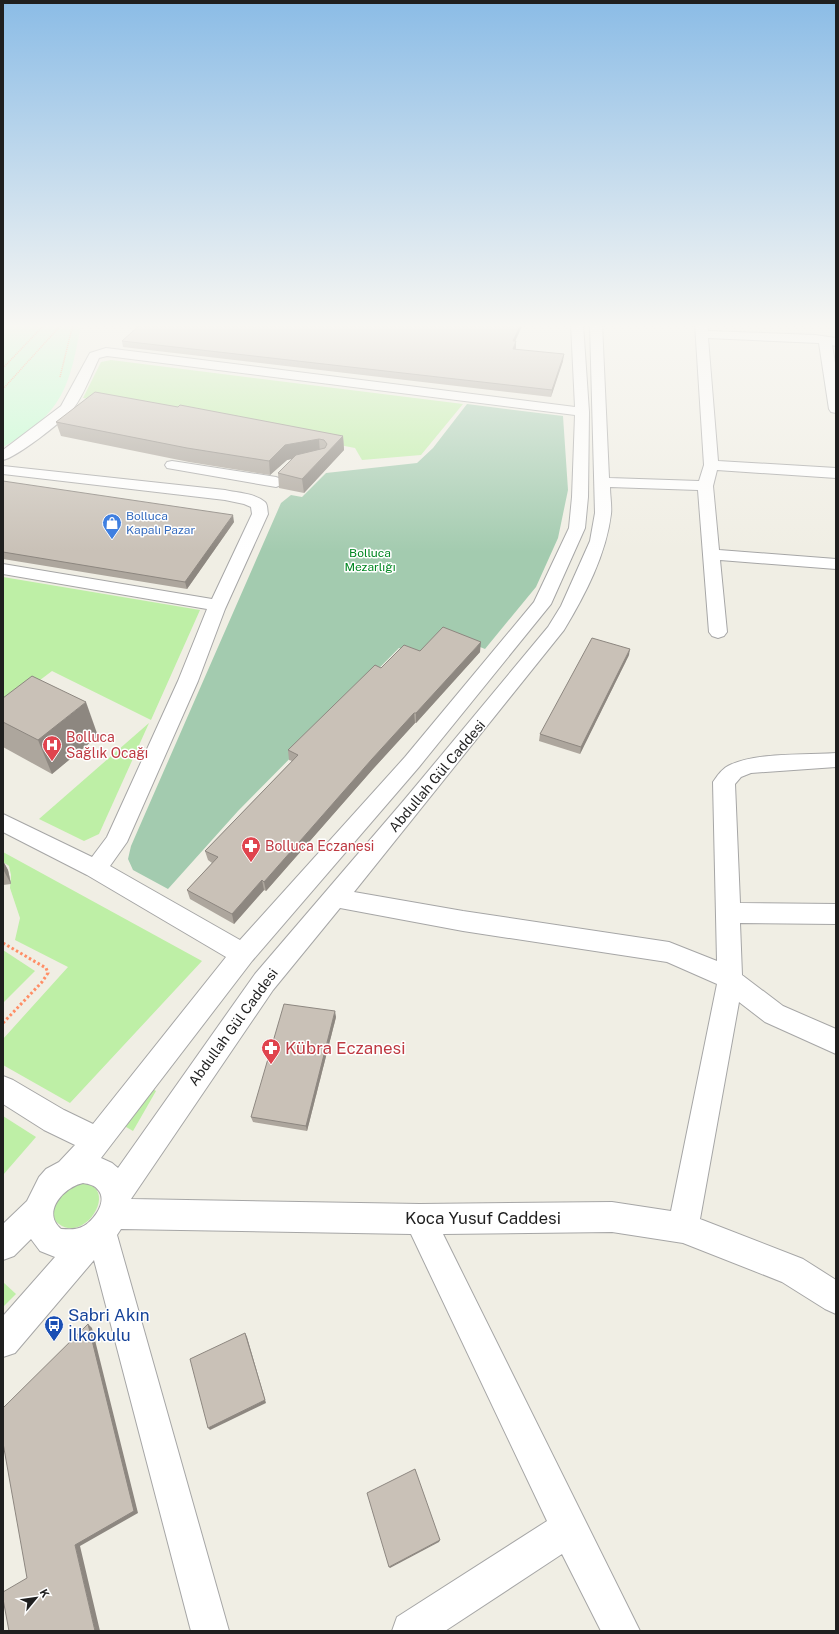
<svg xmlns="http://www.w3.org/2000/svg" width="839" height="1634" viewBox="0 0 839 1634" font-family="'Public Sans',sans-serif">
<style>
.grass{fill:#beefa6}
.cemetery{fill:#a3cbaf}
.park{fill:#bdfecd}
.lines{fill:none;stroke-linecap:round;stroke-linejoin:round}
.minor-casing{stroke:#a6a6a6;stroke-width:2}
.path-far1{stroke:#ff8e66;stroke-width:1.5;stroke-dasharray:1 1;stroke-linecap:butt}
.path{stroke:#ff8e66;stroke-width:3;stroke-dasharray:2.5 2.5;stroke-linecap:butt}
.minor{fill:#fff;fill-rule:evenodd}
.wall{fill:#ada69d}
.shaded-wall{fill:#8d8780}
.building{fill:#c9c1b7;stroke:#8d8780}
.labels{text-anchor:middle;stroke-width:3;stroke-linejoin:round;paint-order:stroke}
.far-shop-label{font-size:12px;fill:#366cbe;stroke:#fff;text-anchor:start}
.far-park-label{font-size:12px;fill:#028722;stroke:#fff}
.health-label{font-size:14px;fill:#be3a42;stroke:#fff;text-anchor:start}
.street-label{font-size:14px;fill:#1f1f1f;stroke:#fff}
.near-health-label{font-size:17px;fill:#be3a42;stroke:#fff;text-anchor:start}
.near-street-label{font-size:17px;fill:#1f1f1f;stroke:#fff}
.near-transit-label{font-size:17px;fill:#164399;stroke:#fff;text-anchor:start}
</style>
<rect width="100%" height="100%" fill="#f0eee4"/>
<!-- grass -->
<g class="grass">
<path d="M111 360 463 404 421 455 362 460 355 448 239 426 240 422 83 398 101 362Z"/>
<path d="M3 577 200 610 151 720 52 671 3 708Z"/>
<path d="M149 723 99 834 84 841 39 819Z"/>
<path d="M3 852 202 961 70 1103 3 1065V1039L68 967 15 940 20 918 10 888 11 875 9 866 3 862Z"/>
<path d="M3 950 35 971 3 1003Z"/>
<path d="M153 1089 156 1091 133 1131 121 1124Z"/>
<path d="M3 1116 36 1137 3 1175Z"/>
<path d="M79 1181C83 1182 88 1183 91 1185 114 1197 83 1242 59 1224 56 1222 53 1218 52 1214 51 1210 54 1204 54 1199Z"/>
<path d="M3 1282 16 1294 3 1307Z"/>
</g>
<!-- cemetery -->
<path class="cemetery" d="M467 404 563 416 568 490 558 538 536 587 485 649 440 631 417 654 399 648 238 811 168 889 133 870 128 859 131 846 281 503 291 495 302 497 326 473 417 463 433 448Z"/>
<!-- park -->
<path class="park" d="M3 324H81C70 386 62 415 3 447Z"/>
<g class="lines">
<defs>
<g id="minor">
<path d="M571 324H583L589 412 588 497 585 528 551 604 419 767 252 961 101 1158 112 1163 118 1168 255 974 405 799 548 627 561 606 590 541 595 513 590 324H602L609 478 699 481 704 465 695 324H707L708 331 815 335 836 338V346L832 345 836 369V413L831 412 829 409 819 343 708 338 718 461 836 468V478L717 470 713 486 719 550 836 559V569L720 560 727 632 724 636 718 638 712 636 709 632 698 490 610 487C610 496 612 506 611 514 606 555 585 595 564 630L354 892 463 911 669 942 717 961 713 782C717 776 722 769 728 766 754 752 806 755 836 753V767L751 773 741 777 735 784 740 903 836 904V924L740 923 742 975 783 1006 836 1029V1054L765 1022 739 1002 700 1219 803 1259 836 1280V1314L825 1309 782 1282 683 1243 612 1232 443 1234 640 1631H601L562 1554 445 1631H392L397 1617 547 1521 411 1234 121 1229 117 1235 229 1631H191L94 1260 15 1353 3 1357V1316L55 1257 40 1251 31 1239 14 1256 3 1260V1224L27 1201 39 1177 46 1169 59 1162 75 1145 44 1130 3 1104V1076L13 1080 64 1110 93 1124 226 957 87 875 3 832V814L92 857 107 837 178 681 207 609 3 574V564L212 599 252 514 251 507 244 504 225 500 3 474V466L225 490C237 493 255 493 265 502 268 505 267 510 268 514L225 609 198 681 127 842 110 866 240 940 405 757 534 602 569 528 572 497 575 415 107 356 99 358C92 373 82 399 72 410 62 422 17 457 3 460V450L61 406 90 353 106 348 575 407ZM340 908 463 931 667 962 717 984 671 1211 612 1202 420 1204 131 1199 273 990ZM83 1183C89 1184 95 1185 99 1191 108 1203 91 1225 79 1228 74 1230 67 1229 61 1229 41 1212 64 1187 83 1183Z"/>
<path d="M172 461 276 477 281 479 284 482 281 485 276 487 167 468 165 465 167 462Z"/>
</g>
</defs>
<!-- minor casing -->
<use href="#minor" class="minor-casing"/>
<!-- path-far1 -->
<g class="path-far1">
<path d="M3 368 45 324"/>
<path d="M60 377 73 324"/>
<path d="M3 389 62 324"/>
</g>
<!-- path -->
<path class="path" d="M3 943 46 968 48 973 42 982 3 1023"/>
<!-- minor -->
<use href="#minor" class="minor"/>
</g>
<!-- wall -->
<g class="wall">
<path d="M523 324 515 341V349L563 361 551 397 123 347 122 341Z"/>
<path d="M178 407 343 436 344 450 304 493 279 488 278 473 293 458 287 460 270 475 189 462 61 436 56 422Z"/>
<path d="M3 481 234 522 187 589 3 559Z"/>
<path d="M420 651 480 652 416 723H415L373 769 266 891 264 890 234 924 190 899 187 890 212 863 208 860 205 851 292 761 289 760 288 750 381 668Z"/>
<path d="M629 655 580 754 539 741 540 734Z"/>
<path d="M3 698 98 736 52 774 3 747Z"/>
<path d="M3 861 8 870 11 884 3 885Z"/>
<path d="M336 1017 307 1131 253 1122 251 1117Z"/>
</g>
<!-- shaded-wall -->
<g class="shaded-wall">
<path d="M521 324H523L512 348 513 341Z"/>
<path d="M516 341V348L513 356V349Z"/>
<path d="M564 354 563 361 551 397 552 390Z"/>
<path d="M343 436 344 450 304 493 302 479Z"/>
<path d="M319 439 320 454 287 460 270 475 269 461 285 445Z"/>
<path d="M233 515 234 522 187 589 185 582Z"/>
<path d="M481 642 480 652 416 723V713Z"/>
<path d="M630 649 629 655 580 754 581 747Z"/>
<path d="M86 702 98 736 52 774 38 740Z"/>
<path d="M414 713 415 723 373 769 266 891 264 882 372 759Z"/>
<path d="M3 861 8 870 11 884 4 871Z"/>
<path d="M262 880 264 890 234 924 232 914Z"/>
<path d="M335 1011 336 1017 307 1131 306 1126Z"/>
<path d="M88 1324 92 1328 138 1513 80 1546 100 1631H95L75 1545Z"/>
<path d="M245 1333 247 1337 266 1403 210 1430 208 1428Z"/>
<path d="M440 1540 439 1542 390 1568 389 1567Z"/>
</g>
<!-- building -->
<g class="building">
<path d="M141 324H521L513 341H516L513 349 564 354 552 390 122 341Z"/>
<path d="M95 392 178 407 180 405 343 436 302 479 278 473 296 455 325 448 327 444 324 440 319 439 285 445 269 461 187 448 56 422Z"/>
<path d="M3 481 233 515 185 582 3 552Z"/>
<path d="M443 627 481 642 416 713H414L372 759 264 882 262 880 232 914 187 890 218 857 205 851 298 755 288 750 375 665 381 668 404 645 420 651Z"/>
<path d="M592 638 630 649 581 747 540 734Z"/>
<path d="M32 676 86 702 38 740 3 722V698Z"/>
<path d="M284 1004 335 1011 306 1126 251 1117Z"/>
<path d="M88 1324 134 1511 75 1545 95 1631H9L3 1599V1592L27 1578 3 1443V1408Z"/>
<path d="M245 1333 265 1400 208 1428 190 1359Z"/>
<path d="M415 1469 440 1540 389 1567 367 1493Z"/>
</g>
<!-- sky -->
<linearGradient id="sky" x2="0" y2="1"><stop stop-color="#8bbce6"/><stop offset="0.59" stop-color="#f8f7f3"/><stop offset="1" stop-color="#f8f7f3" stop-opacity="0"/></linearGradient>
<rect width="839" height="552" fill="url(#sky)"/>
<!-- icons -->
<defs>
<symbol id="shop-pin" viewBox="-11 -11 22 30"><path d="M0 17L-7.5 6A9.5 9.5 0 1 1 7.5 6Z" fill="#3f7fe0" stroke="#fff"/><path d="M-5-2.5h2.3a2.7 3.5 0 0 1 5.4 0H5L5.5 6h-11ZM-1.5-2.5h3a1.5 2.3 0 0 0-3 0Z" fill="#fff"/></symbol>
<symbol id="hospital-pin" viewBox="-11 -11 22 30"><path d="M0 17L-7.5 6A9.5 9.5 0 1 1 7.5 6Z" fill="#e0444e" stroke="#fff"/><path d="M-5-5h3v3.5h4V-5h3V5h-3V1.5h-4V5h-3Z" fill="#fff"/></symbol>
<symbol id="pharmacy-pin" viewBox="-11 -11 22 30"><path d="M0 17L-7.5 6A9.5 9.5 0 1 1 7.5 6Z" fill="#e0444e" stroke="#fff"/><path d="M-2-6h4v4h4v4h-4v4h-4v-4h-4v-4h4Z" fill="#fff"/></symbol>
<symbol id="bus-pin" viewBox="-11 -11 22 30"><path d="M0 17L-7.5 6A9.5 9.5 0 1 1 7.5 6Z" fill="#1a4fb4" stroke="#fff"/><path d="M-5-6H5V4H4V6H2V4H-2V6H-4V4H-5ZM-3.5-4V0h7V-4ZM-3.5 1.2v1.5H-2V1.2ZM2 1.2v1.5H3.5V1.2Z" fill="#fff"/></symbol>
</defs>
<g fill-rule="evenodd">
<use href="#shop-pin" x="101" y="512" width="22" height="30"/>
<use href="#hospital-pin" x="41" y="734" width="22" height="30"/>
<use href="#pharmacy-pin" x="240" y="835" width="22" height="30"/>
<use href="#pharmacy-pin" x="260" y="1037" width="22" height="30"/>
<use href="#bus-pin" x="43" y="1314" width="22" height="30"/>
</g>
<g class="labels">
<!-- far-shop labels -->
<g class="far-shop-label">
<text x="126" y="520">Bolluca<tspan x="126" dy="14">Kapalı Pazar</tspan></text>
</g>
<!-- far-park labels -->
<g class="far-park-label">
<text x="370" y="557">Bolluca<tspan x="370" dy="14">Mezarlığı</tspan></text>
</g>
<!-- health labels -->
<g class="health-label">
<text x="66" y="742">Bolluca<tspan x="66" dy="16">Sağlık Ocağı</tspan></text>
<text x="265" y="851">Bolluca Eczanesi</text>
</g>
<!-- street labels -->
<g class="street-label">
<text transform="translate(437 776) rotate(-50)" y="5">Abdullah Gül Caddesi</text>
<text transform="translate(233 1027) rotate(-54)" y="5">Abdullah Gül Caddesi</text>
</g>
<!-- near-health labels -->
<g class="near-health-label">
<text x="285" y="1054">Kübra Eczanesi</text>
</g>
<!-- near-street labels -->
<g class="near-street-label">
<text x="483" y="1224">Koca Yusuf Caddesi</text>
</g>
<!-- near-transit labels -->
<g class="near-transit-label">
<text x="68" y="1321">Sabri Akın<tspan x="68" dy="20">İlkokulu</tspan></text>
</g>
</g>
<!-- border -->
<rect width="839" height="1634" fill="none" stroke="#1f1f1f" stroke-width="8"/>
<!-- north arrow -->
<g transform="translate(36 1598) rotate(61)" stroke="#ffffff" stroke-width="3" paint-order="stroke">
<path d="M0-3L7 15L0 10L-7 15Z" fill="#1f1f1f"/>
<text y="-6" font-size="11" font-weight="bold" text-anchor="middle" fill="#1f1f1f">K</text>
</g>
</svg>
